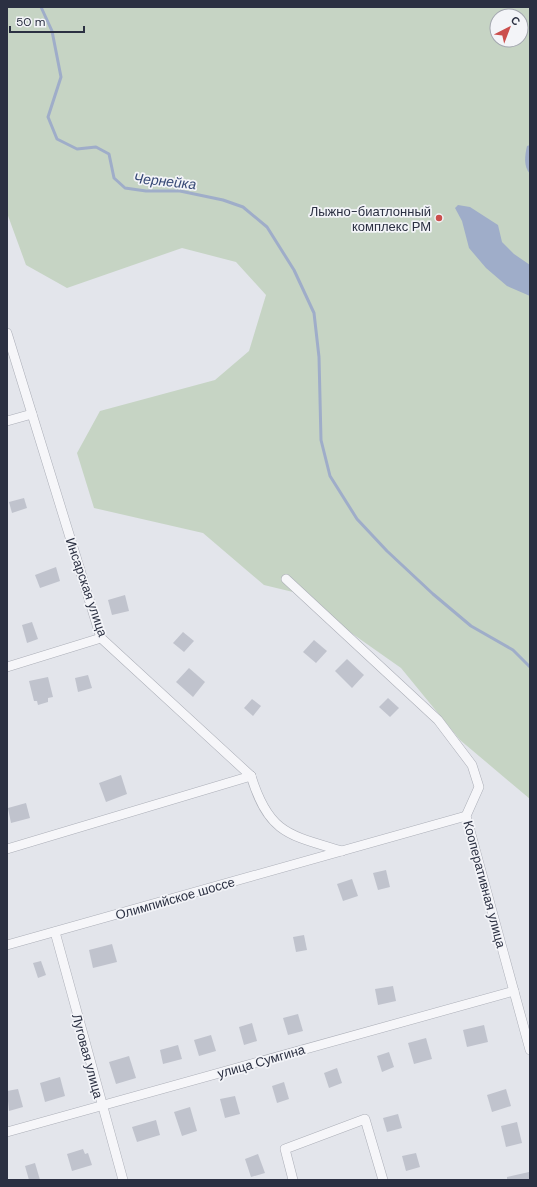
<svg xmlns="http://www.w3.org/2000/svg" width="537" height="1187" viewBox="0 0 537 1187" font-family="'DM Sans',sans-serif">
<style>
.green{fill:#c6d4c4;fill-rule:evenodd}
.water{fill:#9fadc9}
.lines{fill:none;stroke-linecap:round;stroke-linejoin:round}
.stream{stroke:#9fadc9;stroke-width:3}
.building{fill:#c0c3cd}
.minor-casing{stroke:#acafb8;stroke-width:10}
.minor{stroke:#f6f6f9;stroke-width:9}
.poi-dot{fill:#cb4e4c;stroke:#f3f4f8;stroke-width:1.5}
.labels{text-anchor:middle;stroke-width:3.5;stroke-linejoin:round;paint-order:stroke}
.poi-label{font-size:13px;fill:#2b3042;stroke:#f3f4f8;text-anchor:end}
.street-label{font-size:13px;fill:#2b3042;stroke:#f3f4f8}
.water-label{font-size:14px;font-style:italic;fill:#364875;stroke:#f3f4f8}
</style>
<rect width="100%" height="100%" fill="#e3e5eb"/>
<!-- green -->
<path class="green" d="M7 7H530V799L460 740 401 668 293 592 264 585 203 533 94 508 77 453 100 411 215 380 249 351 266 295 236 262 182 248 67 288 26 265 7 213ZM497 16H521V40H497Z"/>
<!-- water -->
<g class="water">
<path d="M530 145V174C523 166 525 155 527 146Z"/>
<path d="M458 205 470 207 498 225 502 242 514 254 530 265V296L507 286 486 268 469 248 462 221 455 208Z"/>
</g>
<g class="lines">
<!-- stream -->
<path class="stream" d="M41 7 52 31 61 77 48 117 57 139 77 149 96 147 109 154 114 178 125 188 146 191H180L223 200 243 207 267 227 294 270 314 313 319 357 321 440 330 476 357 519 387 551 433 594 471 626 513 650 530 667"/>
</g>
<!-- building -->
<g class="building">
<path d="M24 498 27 508 12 513 9 502Z"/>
<path d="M56 567 60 581 40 588 35 575Z"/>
<path d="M125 595 129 611 112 615 108 600Z"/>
<path d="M32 622 38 639 27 643 22 625Z"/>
<path d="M183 632 194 641 184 652 173 643Z"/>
<path d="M314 640 327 651 316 663 303 652Z"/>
<path d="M347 659 364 675 352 688 335 671Z"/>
<path d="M189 668 205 682 193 697 176 682Z"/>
<path d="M88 675 92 688 78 692 75 678Z"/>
<path d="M48 677 53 697 48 698V702L38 705 37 701H34L29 681Z"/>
<path d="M388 698 399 708 390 717 379 707Z"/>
<path d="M252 699 261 706 253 716 244 708Z"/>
<path d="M121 775 127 794 106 802 99 783Z"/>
<path d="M26 803 30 818 11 823 8 808Z"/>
<path d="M386 870 390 887 378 890 373 873Z"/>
<path d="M352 879 358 896 343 901 337 884Z"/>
<path d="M304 935 307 950 296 952 293 937Z"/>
<path d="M112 944 117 962 93 968 89 950Z"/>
<path d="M41 961 46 975 38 978 33 963Z"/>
<path d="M393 986 396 1001 378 1005 375 989Z"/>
<path d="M298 1014 303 1031 288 1035 283 1018Z"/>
<path d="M252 1023 257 1041 244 1045 239 1027Z"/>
<path d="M484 1025 488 1042 467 1047 463 1030Z"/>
<path d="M211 1035 216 1051 199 1056 194 1040Z"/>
<path d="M426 1038 432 1059 414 1064 408 1043Z"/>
<path d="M178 1045 182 1059 163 1064 160 1050Z"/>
<path d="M389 1052 394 1067 382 1072 377 1056Z"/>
<path d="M129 1056 136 1078 116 1084 109 1062Z"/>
<path d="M337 1068 342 1083 329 1088 324 1073Z"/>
<path d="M60 1077 65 1096 45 1102 40 1083Z"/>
<path d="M284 1082 289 1099 277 1103 272 1086Z"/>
<path d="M18 1089 23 1107 9 1111 7 1091Z"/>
<path d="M506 1089 511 1106 492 1112 487 1095Z"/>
<path d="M235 1096 240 1114 225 1118 220 1099Z"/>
<path d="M190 1107 197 1131 182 1136 174 1112Z"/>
<path d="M398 1114 402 1128 387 1132 383 1118Z"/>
<path d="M156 1120 160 1135 137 1142 132 1127Z"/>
<path d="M517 1122 522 1143 506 1147 501 1126Z"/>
<path d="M83 1149 85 1154 88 1153 92 1165 72 1171 67 1154Z"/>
<path d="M416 1153 420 1167 406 1171 402 1156Z"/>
<path d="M258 1154 265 1173 251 1177 245 1159Z"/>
<path d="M35 1163 40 1180H29L25 1166Z"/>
<path d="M529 1172 530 1180H507V1177Z"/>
</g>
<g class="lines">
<defs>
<g id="minor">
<path d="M7 333 32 414"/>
<path d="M7 421 32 414 101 638 251 776"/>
<path d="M286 579 438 720 472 765 479 787 466 816 530 1050"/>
<path d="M7 667 101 638"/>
<path d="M251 776C269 834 289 835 342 851"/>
<path d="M7 849 251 776"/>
<path d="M55 932 123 1180"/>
<path d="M7 945 466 816"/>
<path d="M7 1132 514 991"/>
<path d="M293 1180 285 1149 365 1119 383 1180"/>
</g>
</defs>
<!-- minor casing -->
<use href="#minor" class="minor-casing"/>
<!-- minor -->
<use href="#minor" class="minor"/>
</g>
<!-- markers -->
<circle class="poi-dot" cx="439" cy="218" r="4"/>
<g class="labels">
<!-- poi labels -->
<g class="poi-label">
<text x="431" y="216">Лыжно-биатлонный<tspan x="431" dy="15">комплекс РМ</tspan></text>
</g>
<!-- street labels -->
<g class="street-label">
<text transform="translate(87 587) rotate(71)" y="5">Инсарская улица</text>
<text transform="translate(485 884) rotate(75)" y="5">Кооперативная улица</text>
<text transform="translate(175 898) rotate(-16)" y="5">Олимпийское шоссе</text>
<text transform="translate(88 1056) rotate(75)" y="5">Луговая улица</text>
<text transform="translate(261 1061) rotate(-16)" y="5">улица Сумгина</text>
</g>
<!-- water labels -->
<g class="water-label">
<text transform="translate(165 181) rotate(6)" y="5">Чернейка</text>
</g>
</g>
<!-- border -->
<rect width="537" height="1187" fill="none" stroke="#2b3042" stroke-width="16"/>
<!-- north arrow -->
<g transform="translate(509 28) rotate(42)"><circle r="19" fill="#f3f4f8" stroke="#a3a6af"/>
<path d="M0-3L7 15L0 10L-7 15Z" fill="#cb4e4c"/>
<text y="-6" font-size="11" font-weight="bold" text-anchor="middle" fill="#2b3042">С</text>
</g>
<!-- scale -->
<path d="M10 26v6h74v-6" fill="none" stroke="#2b3042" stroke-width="2"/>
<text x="16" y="26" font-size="12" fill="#2b3042" stroke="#f3f4f8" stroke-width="3" paint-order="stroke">50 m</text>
</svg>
